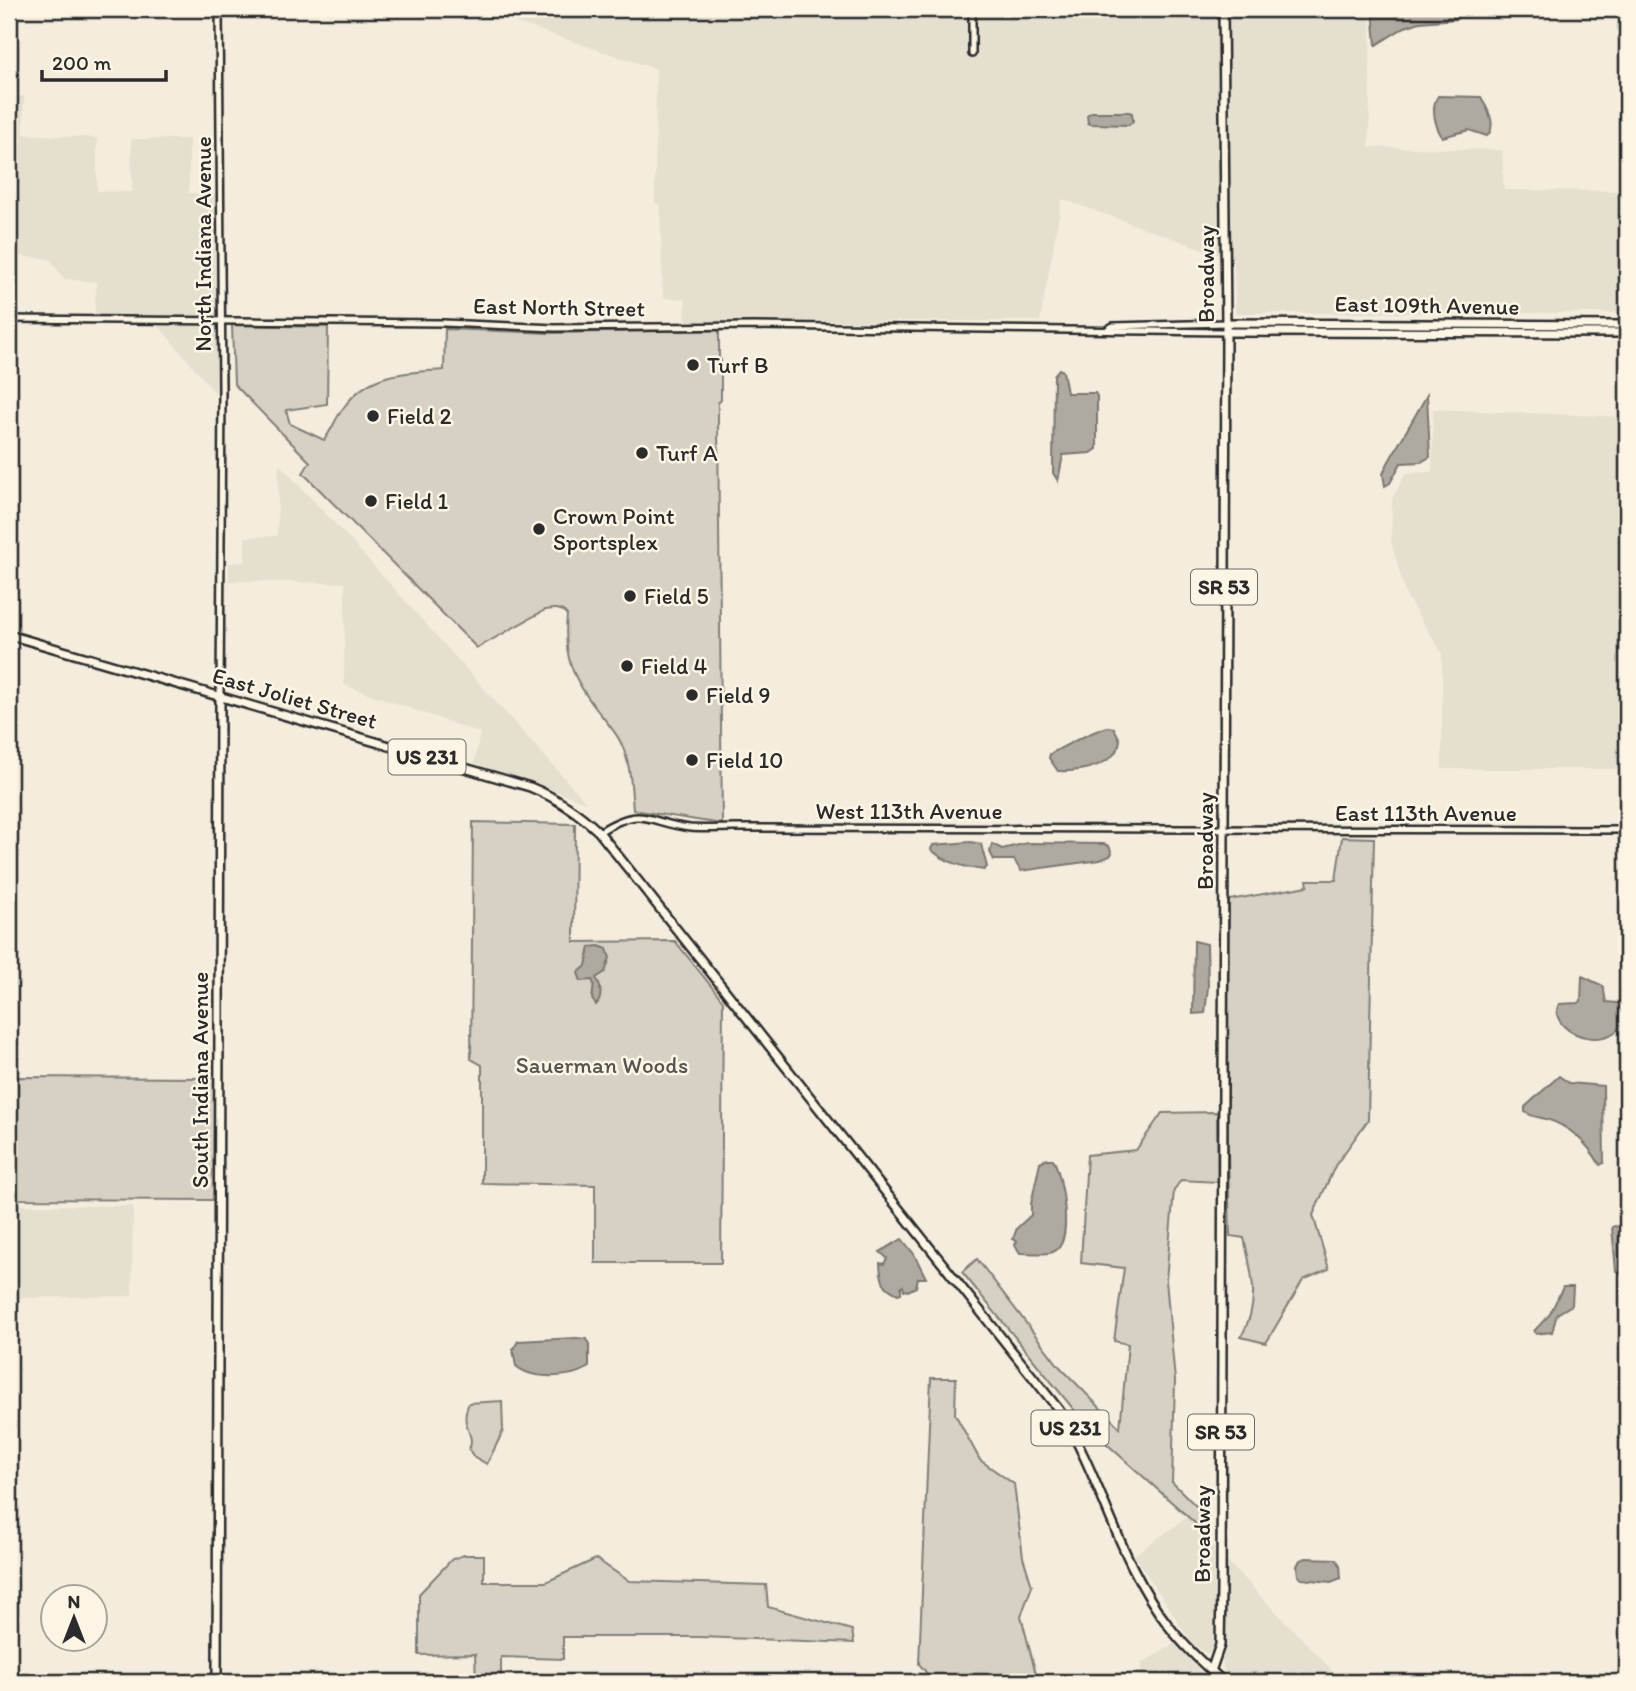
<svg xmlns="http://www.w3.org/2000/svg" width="1636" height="1691" viewBox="0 0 1636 1691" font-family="Itim,sans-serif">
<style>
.built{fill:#e5dfd0}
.green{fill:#d6d1c4;stroke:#807e78;stroke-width:2}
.water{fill:#afaaa0;stroke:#7a7771;stroke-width:2}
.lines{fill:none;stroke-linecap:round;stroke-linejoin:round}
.minor-casing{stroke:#2b2b2b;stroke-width:10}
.major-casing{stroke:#2b2b2b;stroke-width:12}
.minor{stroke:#fcf5e5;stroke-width:5}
.major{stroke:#fcf5e5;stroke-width:7}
.poi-dot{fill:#2b2b2b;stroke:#fcf5e5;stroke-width:2.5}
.labels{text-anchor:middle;stroke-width:5;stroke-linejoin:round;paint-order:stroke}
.shield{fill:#fcf5e5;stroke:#6a6863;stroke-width:2}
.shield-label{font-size:21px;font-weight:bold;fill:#2b2b2b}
.street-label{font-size:23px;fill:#2b2b2b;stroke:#fcf5e5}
.poi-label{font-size:23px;fill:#2b2b2b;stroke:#fcf5e5;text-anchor:start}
.park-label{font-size:23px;fill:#565451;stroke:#fcf5e5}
</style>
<rect width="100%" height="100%" fill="#f4edde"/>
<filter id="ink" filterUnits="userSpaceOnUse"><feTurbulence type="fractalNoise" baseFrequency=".0143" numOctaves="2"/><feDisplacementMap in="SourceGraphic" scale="14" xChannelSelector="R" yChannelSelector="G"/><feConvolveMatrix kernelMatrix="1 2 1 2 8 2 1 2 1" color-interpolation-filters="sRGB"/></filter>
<g filter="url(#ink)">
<!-- built -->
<g class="built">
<path d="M475 9H1371L1369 147 1502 150 1504 190 1627 191V313H1235L1234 260 1062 199 1040 321H686L685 299 663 298 660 204 655 203 656 69Z"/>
<path d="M9 96H24V134L97 138V191L132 192 131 139H189V193L216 194 217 395 151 317 94 315 97 282 64 279 50 259 9 255Z"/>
<path d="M1433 409 1627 417V769H1442V653L1406 596 1391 541 1392 499 1406 473 1432 472Z"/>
<path d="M279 464 353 543 586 802 474 763 480 733 344 685 345 583 229 581V563L245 562V537L277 536Z"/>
<path d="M9 1205 133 1206 132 1296 9 1298Z"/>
<path d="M1189 1516 1205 1532 1207 1547H1214L1215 1645 1213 1651 1207 1654 1192 1643 1134 1555Z"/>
<path d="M1226 1560 1331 1669 1327 1682H1233L1225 1674 1222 1663 1225 1626Z"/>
<path d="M1175 1643 1202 1673 1201 1680 1198 1682H1140L1142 1663Z"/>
</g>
<!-- green -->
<g class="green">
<path d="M232 325 328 327 327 404 286 410 290 424 324 440C332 430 336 417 344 407 370 371 405 373 444 370L445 329 550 333 719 330V358L721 360V400L718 403V422L722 824 633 810C631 786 631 762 620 741 614 730 605 720 597 710 572 677 563 657 567 615 561 607 553 609 545 610L477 648 303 473 310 462 234 384Z"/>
<path d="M473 822 575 824 574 942 675 941 723 1001 721 1263H595V1185L482 1183V1065L471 1059Z"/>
<path d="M1342 837 1374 838 1368 1120 1335 1166 1313 1215 1329 1269 1303 1280 1266 1343 1241 1337C1261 1302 1252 1275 1244 1238L1230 1236 1227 1112 1229 900 1308 886 1307 880H1336Z"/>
<path d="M9 1077 215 1078V1197L213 1200 9 1199Z"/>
<path d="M1217 1112 1218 1182 1181 1180 1174 1190 1166 1280 1175 1381 1172 1482 1208 1518 1205 1532 1088 1427 962 1272 977 1259 1059 1366 1120 1428 1128 1344 1114 1341 1124 1268 1081 1263 1087 1155 1136 1150 1162 1113Z"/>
<path d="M931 1378H956L955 1414 980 1460 1014 1484 1023 1557 1032 1586 1021 1616 1038 1682H934L919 1664Z"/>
<path d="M502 1401 503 1431 487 1464 473 1456 469 1449C477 1434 458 1427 469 1403Z"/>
<path d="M464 1555H484V1582H546L596 1559 629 1581 766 1585 768 1607 852 1630 854 1643 700 1637H563V1659L501 1657V1682H476L475 1654 419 1655V1594L452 1559Z"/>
</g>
<!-- water -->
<g class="water">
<path d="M1373 9H1458L1459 15 1457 19 1420 22 1405 27 1376 45Z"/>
<path d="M1438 96 1481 97C1487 109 1498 125 1487 136L1469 130 1442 137C1435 125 1430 107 1438 96Z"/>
<path d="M1092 112H1129L1132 113 1133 121 1129 125 1090 124 1088 123 1087 115Z"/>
<path d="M1059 369 1063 371 1067 393H1095L1097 396V449L1091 453 1063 455 1058 481 1053 473 1054 375Z"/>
<path d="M1427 395 1430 457 1421 462 1401 463 1390 483 1385 486 1383 474 1388 463Z"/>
<path d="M1108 727 1114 728 1120 740C1117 766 1080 772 1058 771L1049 758 1050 754C1067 745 1089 732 1108 727Z"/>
<path d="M971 842 981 844 987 867 984 870C967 868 943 862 931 849L933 845Z"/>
<path d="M1027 843 1104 844 1109 846 1112 853 1110 856 1100 860 1021 871 1014 860H994L990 852 992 844 1002 849Z"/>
<path d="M1194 941 1207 944 1208 987 1205 1013 1193 1014Z"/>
<path d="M599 946 607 949 610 958 605 972 596 978C601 986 603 998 596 1005L592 999 594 984 592 980 581 981 578 973 586 966 590 947Z"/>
<path d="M1582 976 1603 986 1606 1002 1627 1004C1627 1061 1544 1036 1559 1004L1578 1003 1581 1001Z"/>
<path d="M1559 1076 1569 1083 1603 1086 1604 1163 1600 1165C1588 1144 1570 1126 1546 1119 1538 1117 1532 1117 1525 1112V1107Z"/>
<path d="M1046 1159H1053C1062 1174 1075 1244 1053 1252 1044 1255 1029 1253 1020 1253L1015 1245 1017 1241 1013 1239 1017 1228 1031 1215V1204L1040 1162Z"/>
<path d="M1615 1226 1618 1227 1627 1245V1276L1616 1271 1612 1227Z"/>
<path d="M902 1239 914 1254 926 1278H918L916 1287 908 1291 904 1290 903 1286 901 1287V1293L898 1294C882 1287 881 1280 880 1263L884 1264 887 1258 880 1252Z"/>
<path d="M1563 1287H1573L1572 1305 1557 1314 1552 1332 1536 1334 1534 1331 1550 1314Z"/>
<path d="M576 1338 586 1339 589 1344V1367C571 1379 532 1380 516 1366L513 1350 518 1341Z"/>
<path d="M1306 1558 1336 1559 1340 1565 1341 1578 1331 1582 1302 1579 1298 1576 1297 1566 1300 1560Z"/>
</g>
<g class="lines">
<defs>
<g id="minor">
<path d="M219 9 222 390 220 696"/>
<path d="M972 9V54"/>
<path d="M9 319 443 323 555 328 753 326 1226 332"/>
<path d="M1108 329 1113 326 1226 323"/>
<path d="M599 832C643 804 647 823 690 828 704 829 720 828 735 828L1627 830"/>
</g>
<g id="major">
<path d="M1226 323 1627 325"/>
<path d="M1226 332 1627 333"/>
<path d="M9 635 530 787C557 798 578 812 599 832L1059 1410C1102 1478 1118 1561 1168 1625 1184 1646 1204 1665 1224 1682"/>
<path d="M1211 1671 1220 1645 1221 1589 1226 327 1223 9"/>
<path d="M217 1682 220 696"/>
</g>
</defs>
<!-- minor casing -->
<use href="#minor" class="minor-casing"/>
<!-- major casing -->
<use href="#major" class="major-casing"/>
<!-- minor -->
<use href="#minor" class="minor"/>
<!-- major -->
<use href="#major" class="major"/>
</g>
</g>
<!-- markers -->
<g class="poi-dot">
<circle cx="693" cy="365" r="7"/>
<circle cx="373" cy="416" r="7"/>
<circle cx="642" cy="453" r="7"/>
<circle cx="371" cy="501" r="7"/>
<circle cx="539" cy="529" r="7"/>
<circle cx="630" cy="596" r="7"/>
<circle cx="627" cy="666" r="7"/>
<circle cx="692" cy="695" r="7"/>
<circle cx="692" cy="760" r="7"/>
</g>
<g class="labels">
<!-- shield labels -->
<g class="shield">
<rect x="1191" y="569.5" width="66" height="35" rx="5"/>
<rect x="388.5" y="739.5" width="77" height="35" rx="5"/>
<rect x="1031.5" y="1410.5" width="77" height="35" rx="5"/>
<rect x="1188" y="1414.5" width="66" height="35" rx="5"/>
</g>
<g class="shield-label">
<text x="1224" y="594">SR 53</text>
<text x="427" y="764">US 231</text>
<text x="1070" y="1435">US 231</text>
<text x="1221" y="1439">SR 53</text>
</g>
<!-- street labels -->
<g class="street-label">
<text transform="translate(203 244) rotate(-90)" y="8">North Indiana Avenue</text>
<text transform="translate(1206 274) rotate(-90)" y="8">Broadway</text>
<text transform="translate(1427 305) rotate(1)" y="8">East 109th Avenue</text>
<text transform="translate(559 307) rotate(1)" y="8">East North Street</text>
<text transform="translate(295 698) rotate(16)" y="8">East Joliet Street</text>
<text x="909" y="819">West 113th Avenue</text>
<text x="1426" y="821">East 113th Avenue</text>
<text transform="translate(1205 841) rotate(-90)" y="8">Broadway</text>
<text transform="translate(200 1080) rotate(-90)" y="8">South Indiana Avenue</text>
<text transform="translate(1202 1534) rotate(-90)" y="8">Broadway</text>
</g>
<!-- poi labels -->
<g class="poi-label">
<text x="707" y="373">Turf B</text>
<text x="387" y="424">Field 2</text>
<text x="656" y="461">Turf A</text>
<text x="385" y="509">Field 1</text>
<text x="553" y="524">Crown Point<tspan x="553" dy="26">Sportsplex</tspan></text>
<text x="644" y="604">Field 5</text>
<text x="641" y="674">Field 4</text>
<text x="706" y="703">Field 9</text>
<text x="706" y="768">Field 10</text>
</g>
<!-- park labels -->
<g class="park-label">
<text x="602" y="1073">Sauerman Woods</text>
</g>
</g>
<!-- margin -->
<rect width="1636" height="1691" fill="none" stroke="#fcf5e5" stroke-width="35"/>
<rect x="18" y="18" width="1601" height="1656" fill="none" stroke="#2b2b2b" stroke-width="2.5" filter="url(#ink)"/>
<!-- north arrow -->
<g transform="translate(74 1618)"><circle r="33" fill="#fcf5e5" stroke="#a8a49b" stroke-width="2"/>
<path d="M0-5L12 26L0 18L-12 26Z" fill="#2b2b2b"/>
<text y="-10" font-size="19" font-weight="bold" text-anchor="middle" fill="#2b2b2b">N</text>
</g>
<!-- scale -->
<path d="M42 70v10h124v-10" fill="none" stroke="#2b2b2b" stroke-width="3.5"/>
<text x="52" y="70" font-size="21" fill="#2b2b2b" stroke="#fcf5e5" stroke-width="5" paint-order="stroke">200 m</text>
</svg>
